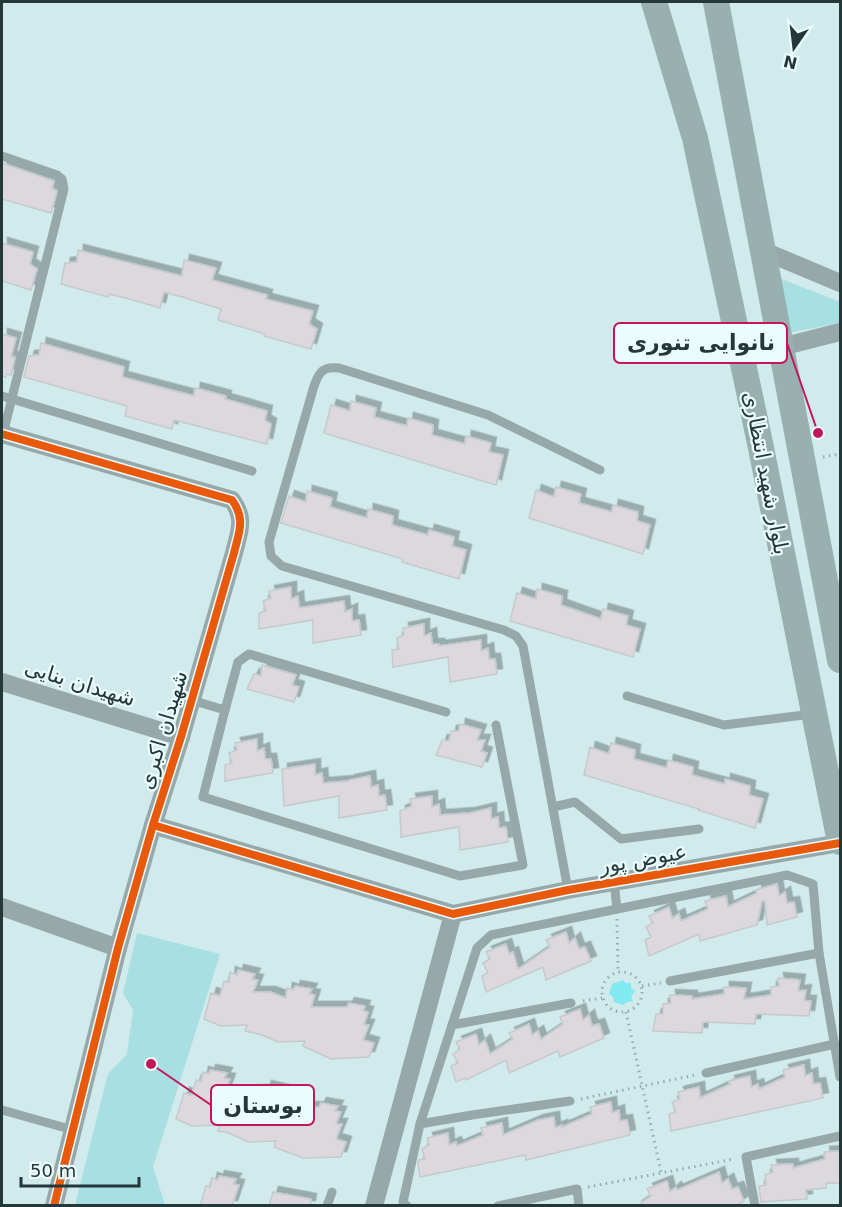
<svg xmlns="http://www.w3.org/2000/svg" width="842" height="1207" viewBox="0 0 842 1207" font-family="'DejaVu Sans','Noto Sans Arabic',sans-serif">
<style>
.green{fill:#a7dfe2}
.water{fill:#81ebf1}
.building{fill:#dcd8dd;stroke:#c6cacd;stroke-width:1.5;filter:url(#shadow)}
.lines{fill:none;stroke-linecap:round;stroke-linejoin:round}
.path{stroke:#99abac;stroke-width:3;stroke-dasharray:1.5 4.5;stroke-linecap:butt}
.service{stroke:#96a8a9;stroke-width:9}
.minor{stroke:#96a8a9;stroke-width:18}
.secondary{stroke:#99b0b1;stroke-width:26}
.cycleway-casing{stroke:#eafcfd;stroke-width:11}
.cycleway{stroke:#e8590c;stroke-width:8}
.labels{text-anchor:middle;stroke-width:4.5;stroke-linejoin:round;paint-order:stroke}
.street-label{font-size:21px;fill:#243739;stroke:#eafcfd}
.leader{fill:none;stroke:#c2185b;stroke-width:2}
.callout-dot{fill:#c2185b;stroke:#eafcfd;stroke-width:2}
.callout{fill:#eafcfd;stroke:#c2185b;stroke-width:2}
.callout-label{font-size:22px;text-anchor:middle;font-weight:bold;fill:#243739}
</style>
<defs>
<filter id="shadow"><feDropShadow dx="5.5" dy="-5.5" stdDeviation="0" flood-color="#0004"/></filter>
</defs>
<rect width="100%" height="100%" fill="#d1eaec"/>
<!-- green -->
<g class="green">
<path d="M779 278 840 302V323L788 333Z"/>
<path d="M137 933 220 954 153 1167 165 1205H75L108 1074 127 1054 133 1010 123 993Z"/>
</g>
<!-- water -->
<path class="water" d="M623 980 626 983H631V988L635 991 631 997 633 1001 627 1002 623 1005 614 1002 613 997 609 994 612 984Z"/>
<!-- building -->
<g class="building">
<path d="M2 163 54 181 52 188 57 191 51 213 2 199Z"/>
<path d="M2 243 33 252 30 264 37 269 31 290 2 281Z"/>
<path d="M78 250 182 276 184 260 216 268 212 280 267 295 266 299 313 311 309 324 317 329 311 349 264 336 265 334 218 320 221 309 182 297 164 292 160 308 133 300 109 294 108 297 61 284 65 263 77 262Z"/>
<path d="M2 334 16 338 11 357H15L11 375 6 374V377L2 376Z"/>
<path d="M41 343 124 367 122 377 194 396 195 388 226 396 225 399 267 411 265 420 271 424 267 444 174 420 172 429 125 416 127 406 24 377 29 356 39 355Z"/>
<path d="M351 401 376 408 374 417 407 426 408 418 433 425 432 435 465 444 466 436 491 443 489 452 503 455 496 485 324 433 331 405 350 411Z"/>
<path d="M556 487 581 494 579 503 612 512 613 505 638 512 637 521 650 525 643 554 529 518 536 490 554 497Z"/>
<path d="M307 491 332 498 330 507 367 518 368 509 393 516 392 525 428 535 429 530 454 537 452 546 466 550 459 579 402 562 403 559 281 523 289 496 306 502Z"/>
<path d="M291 587V599L298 596 299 608 344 601 345 612 352 609V621L359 620 361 635 313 643V620L259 629V613L266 611 263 601 271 598 269 591Z"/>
<path d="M537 589 562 596 561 605 601 619 603 609 628 616 626 625 640 629 633 657 510 621 517 593 536 599Z"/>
<path d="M424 624V636L431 633 432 644H439V646L481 640V651L488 648 489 659H495L497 674 450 682 448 657 393 667 392 650 399 649 397 638 404 635 403 628Z"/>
<path d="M262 665 296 675 292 685 299 687 294 702 247 689 254 674 261 676Z"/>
<path d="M460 724 481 730 477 740H485L481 751 487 753 482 767 436 755 442 740 449 741 451 731H459Z"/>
<path d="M257 739V751L264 748 265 759H271L273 773 225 781V765L232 763 229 753 237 750 235 743Z"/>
<path d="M611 743 635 750 634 759 667 768 668 760 693 767 692 775 725 784V779L750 786 749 795 763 799 755 828 698 810 699 809 584 775 590 747 609 754Z"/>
<path d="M315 764V775L322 773 323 783 349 781V780L370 776 371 787 378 785 379 796 385 795 387 810 339 818V796L284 806 282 769Z"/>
<path d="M432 796V807L439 804 440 815 470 813 491 808V819L498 817 499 828 506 827 508 842 460 850 459 827 401 837 400 811 412 806 410 799Z"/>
<path d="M777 884 779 896 785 892 787 903 794 902 797 917 767 925 765 901H762L757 925 700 941 699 934 649 956 645 940 651 937 646 927 653 923 649 916 669 907 672 918 679 914 681 921 708 909 705 901 726 896 728 907 757 893 756 890Z"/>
<path d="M566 932 569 943 575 938 579 949 585 947 591 961 546 980 543 967 486 992 482 976 488 973 483 963 490 959 486 952 506 944 509 954 513 952 518 969 550 947 546 940Z"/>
<path d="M238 970 255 974 252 979 258 980 253 992H270L286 998 287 988 294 990 295 986 312 989 309 994 315 995 311 1007H347L349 1003 365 1006 363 1011 368 1012 364 1025H369L363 1040 374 1043 369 1057 331 1059 303 1046 305 1041 278 1042 262 1035 245 1031 247 1025 221 1026 204 1019 211 993 220 996 224 981 229 982 230 972 237 975Z"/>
<path d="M778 978 800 980 798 991 806 990 804 1001H811L809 1016 756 1014 755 1024 703 1022 702 1033 653 1031 656 1014H663V1004L671 1003 670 995 692 996V999L724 994V987L746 988 744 999 771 995V987L779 986Z"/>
<path d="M580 1009 583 1020 589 1015 592 1026 599 1024 604 1038 560 1057 558 1051 509 1073 506 1060 466 1080 465 1078 456 1082 451 1066 458 1063 453 1054 460 1049 456 1042 476 1034 479 1045 485 1040 490 1054 513 1039 509 1033 529 1024 532 1035 538 1031 541 1039 563 1024 560 1017Z"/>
<path d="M804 1065 805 1076 812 1073 813 1084 820 1083 823 1098 671 1131 669 1114 676 1112 672 1102 680 1099 678 1092 699 1087 700 1098 730 1084 729 1081 750 1076 751 1087 758 1084 759 1089 785 1077 783 1070Z"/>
<path d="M210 1070 227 1073 224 1078 230 1079 225 1092 265 1090 266 1086 283 1090 280 1095H286L282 1108 319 1107 321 1103 338 1106 335 1111 341 1112 336 1124H342L336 1139 346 1142 341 1157 303 1158 274 1147 276 1141 248 1142 229 1133 218 1131 220 1125 192 1126 176 1119 184 1093 192 1095 196 1080 201 1082 203 1072 209 1074Z"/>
<path d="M611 1102 612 1113 619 1110 620 1121 627 1120 630 1135 526 1160 525 1155 420 1177 418 1163 419 1160 425 1159 422 1149 429 1145 427 1138 448 1133 449 1145 456 1142 457 1146 483 1135 481 1128 502 1123 503 1135 538 1120 554 1117 555 1128 562 1125V1127L592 1114 590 1107Z"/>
<path d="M840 1151V1183H826V1188L806 1190 807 1199 761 1202 759 1186 766 1185 765 1175 773 1172 771 1165 793 1164V1168L825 1159 824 1152Z"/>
<path d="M719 1172 722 1183 728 1179 732 1189 738 1187 744 1201 735 1206H637L651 1196 647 1189 667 1181 670 1192 676 1187 677 1190Z"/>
<path d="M219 1176 236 1179 233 1184 239 1185 232 1206H200L206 1186 210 1187 212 1178 218 1180Z"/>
<path d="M273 1192 311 1199 310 1206H269Z"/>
</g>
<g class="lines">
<!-- path -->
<g class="path">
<path d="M823 457 840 454"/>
<path d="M617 919 618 972"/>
<circle cx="622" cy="992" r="20"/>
<path d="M642 986 661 983"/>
<path d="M583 1001 602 998"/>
<path d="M626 1012 661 1172"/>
<path d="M581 1099 695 1075"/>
<path d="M588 1187 734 1159"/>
</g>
<!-- service -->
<g class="service">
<path d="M2 156 57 175 62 179 64 189 3 434"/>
<path d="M2 396 252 471"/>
<path d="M627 696 724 725 812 714"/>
<path d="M191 700 225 710 203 797 460 876 523 865 496 725"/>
<path d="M225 710 238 662 249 654 446 712"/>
<path d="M553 807 575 802 621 839 699 829"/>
<path d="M568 890 523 646 516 636 504 630 282 566 271 556 269 542 314 386C319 372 323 366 339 368L488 415 600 470"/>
<path d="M617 909 787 875 813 884 819 953 840 1077"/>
<path d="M670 981 819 953"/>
<path d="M452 1025 571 1003"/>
<path d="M706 1073 835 1044"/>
<path d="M2 1110 73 1130"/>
<path d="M420 1124 472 1115 570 1101"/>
<path d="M327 1206 332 1192"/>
<path d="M407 1206 403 1202 420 1124 477 948 491 935 617 909 614 882"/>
<path d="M498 1206 577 1189 579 1206"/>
<path d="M755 1206 746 1157 840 1136"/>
</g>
<!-- minor -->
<g class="minor">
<path d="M764 251 840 283"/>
<path d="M781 347 840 332"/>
<path d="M2 434 232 500C246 519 239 532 234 553L181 737 153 825 118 948 54 1206"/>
<path d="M2 682 181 737"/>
<path d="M153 825 453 914 568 890 840 843"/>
<path d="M2 907 118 948"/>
<path d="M374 1206 453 914"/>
</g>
<!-- secondary -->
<g class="secondary">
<path d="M654 2 695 138 760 443 840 842"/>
<path d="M716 2 840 660"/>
</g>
<defs>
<g id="cycleway">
<path d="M2 434 232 500C246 519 239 532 234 553L181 737 153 825 118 948 54 1206"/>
<path d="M153 825 453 914 568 890 840 843"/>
</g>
</defs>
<!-- cycleway casing -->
<use href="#cycleway" class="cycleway-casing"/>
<!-- cycleway -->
<use href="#cycleway" class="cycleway"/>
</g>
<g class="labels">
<!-- street labels -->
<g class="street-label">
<text transform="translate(766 473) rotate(79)" y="7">بلوار شهید انتظاری</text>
<text transform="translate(80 683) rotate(17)" y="7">شهیدان بنایی</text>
<text transform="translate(163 730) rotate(-73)" y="7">شهیدان اکبری</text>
<text transform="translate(643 859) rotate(-10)" y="7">عیوض پور</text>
</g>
</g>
<!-- callouts -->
<path class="leader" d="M818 433L787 343M151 1064L211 1105"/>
<g class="callout-dot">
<circle cx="818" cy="433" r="6"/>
<circle cx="151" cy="1064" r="6"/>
</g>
<g class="callout">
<rect x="614" y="323" width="173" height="40" rx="6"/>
<rect x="211" y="1085" width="103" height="40" rx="6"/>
</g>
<g class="callout-label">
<text x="701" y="350">نانوایی تنوری</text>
<text x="263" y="1113">بوستان</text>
</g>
<!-- border -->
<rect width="842" height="1207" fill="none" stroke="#243739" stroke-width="6"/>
<!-- north arrow -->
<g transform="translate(794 48) rotate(194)" stroke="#eafcfd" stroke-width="4.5" paint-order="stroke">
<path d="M0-4.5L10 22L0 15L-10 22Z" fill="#243739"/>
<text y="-9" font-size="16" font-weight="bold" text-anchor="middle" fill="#243739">N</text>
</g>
<!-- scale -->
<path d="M21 1177v9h118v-9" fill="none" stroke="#243739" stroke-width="3"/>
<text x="30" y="1177" font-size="18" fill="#243739" stroke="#eafcfd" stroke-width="4.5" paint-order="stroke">50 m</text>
</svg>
